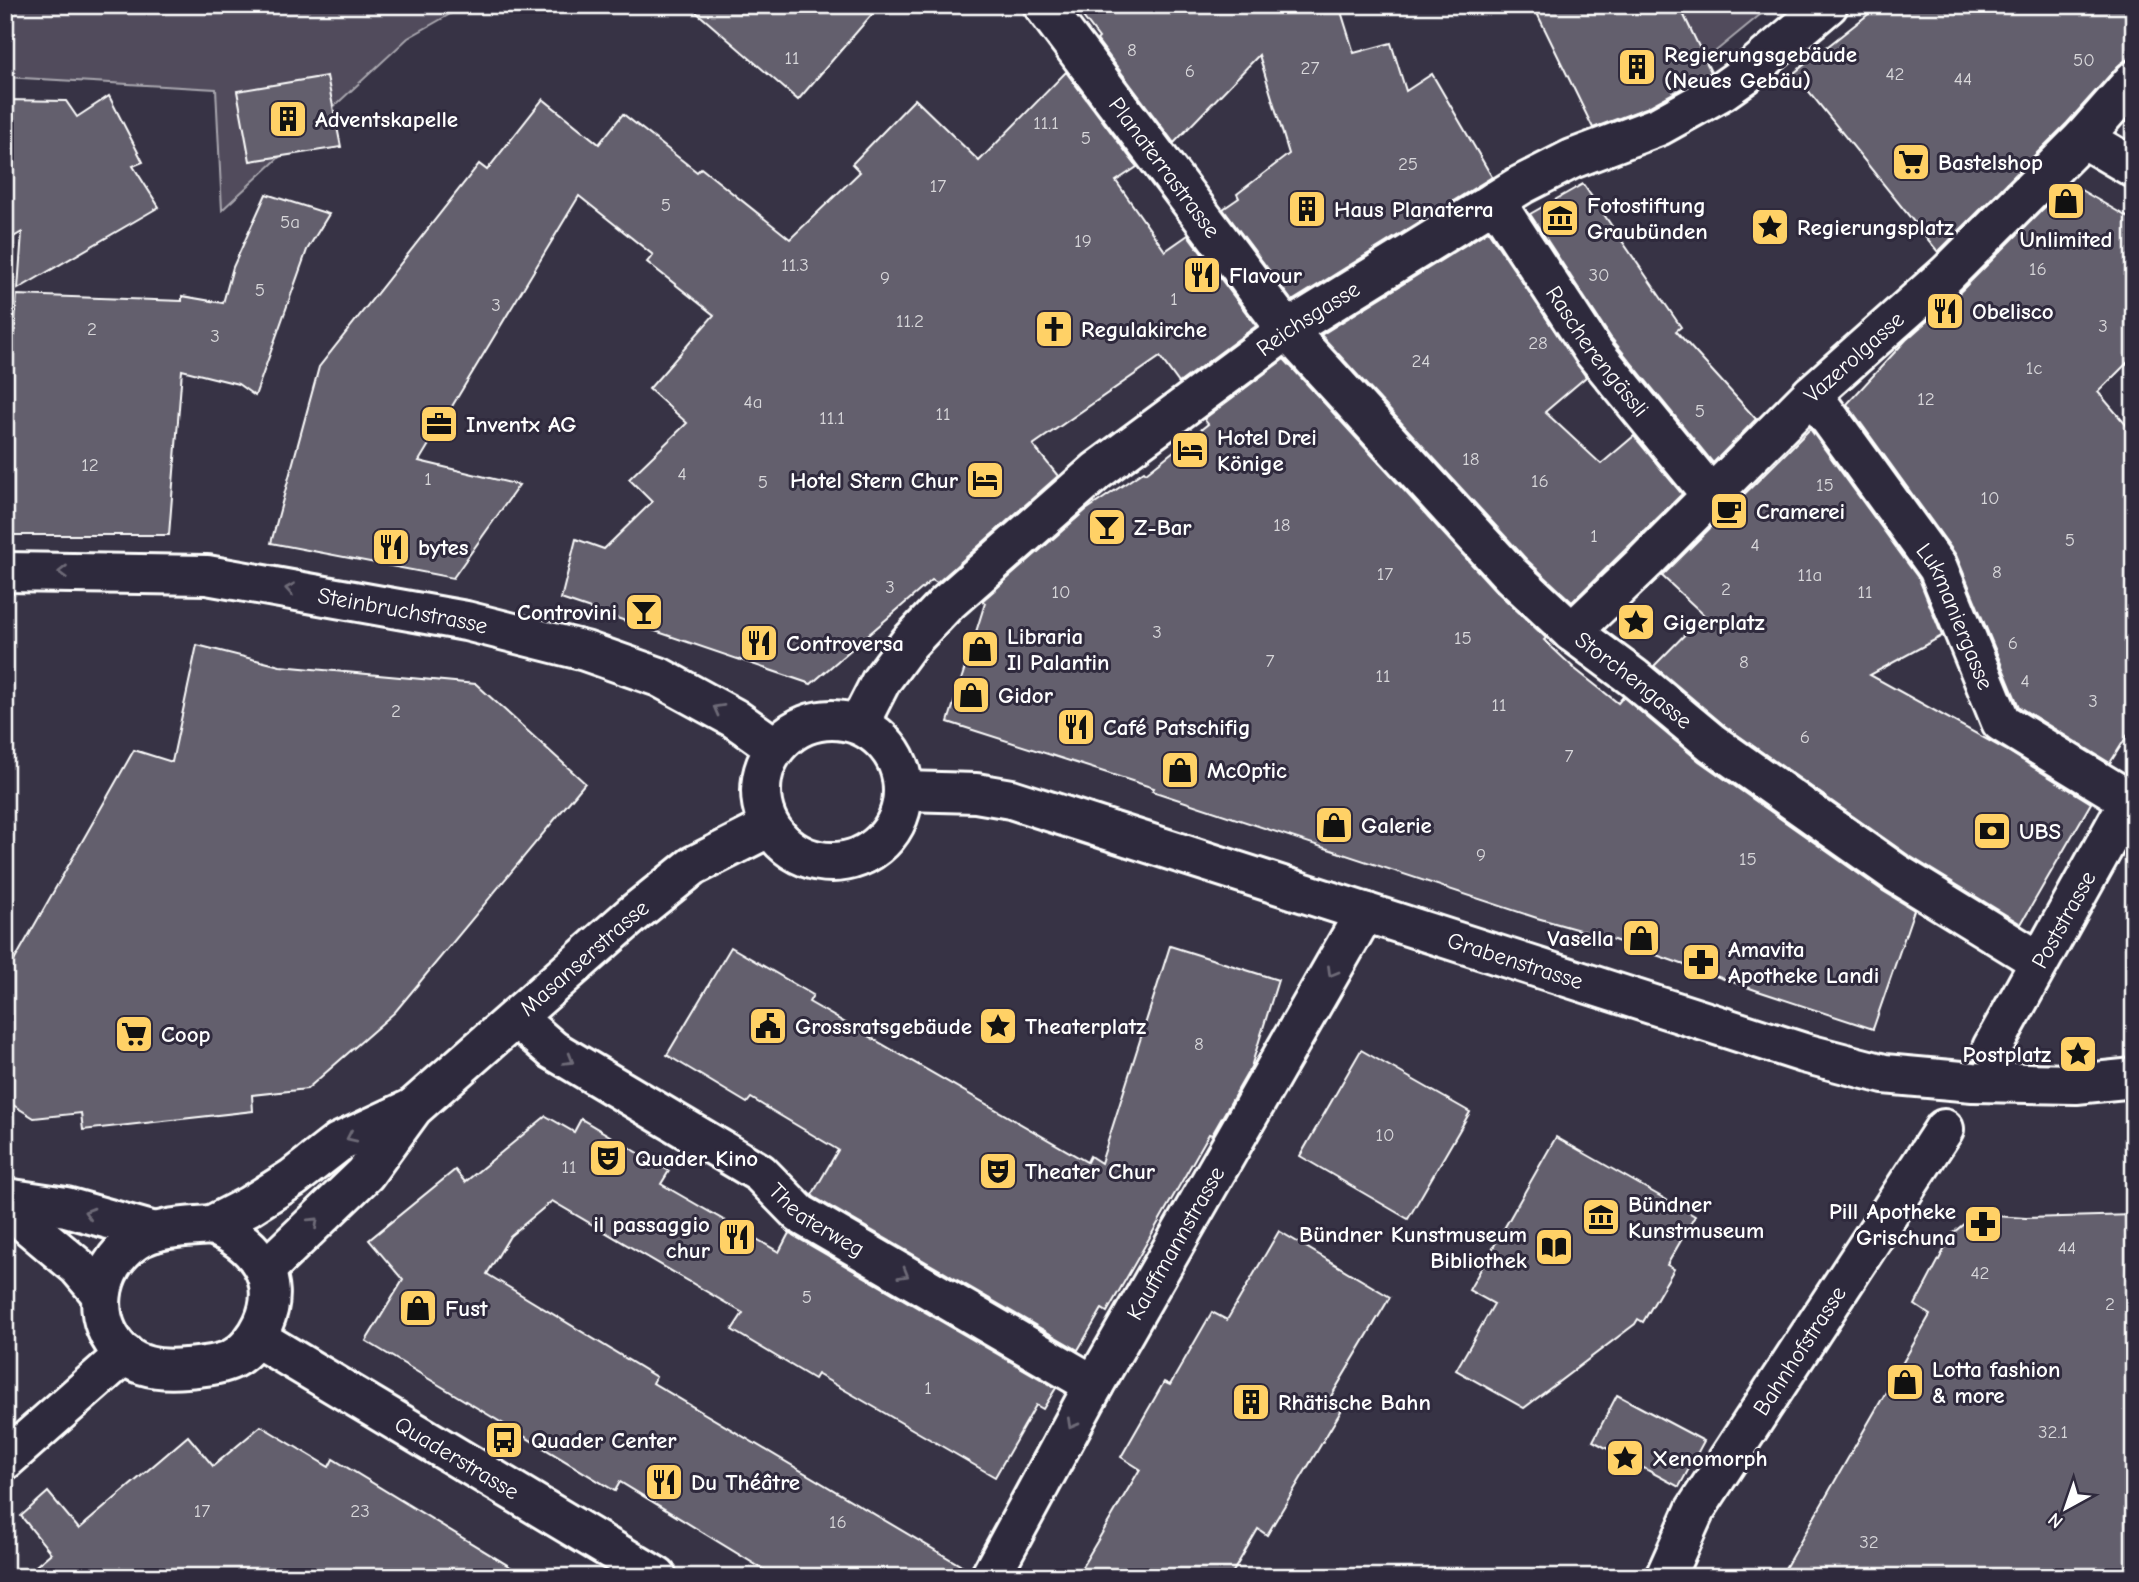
<svg xmlns="http://www.w3.org/2000/svg" width="2139" height="1582" viewBox="0 0 2139 1582" font-family="'Comic Neue',sans-serif">
<style>
.green{fill:#514c5c;stroke:#a8a6ae;stroke-width:2}
.building{fill:#635f6d;stroke:#fff;stroke-width:2}
.lines{fill:none;stroke-linecap:round;stroke-linejoin:round}
.minor-casing{stroke:#fff;stroke-width:44}
.major-casing{stroke:#fff;stroke-width:44}
.minor{stroke:#2f2a3d;stroke-width:38}
.major{stroke:#2f2a3d;stroke-width:38}
.oneway{stroke:#6d6a77}
.labels{text-anchor:middle;stroke-width:6;stroke-linejoin:round;paint-order:stroke}
.number-label{font-size:19px;fill:#d8d7da}
.poi-label{font-size:23px;font-weight:bold;fill:#fff;stroke:#2f2a3d;text-anchor:start}
.street-label{font-size:23px;fill:#fff;stroke:#2f2a3d}
</style>
<rect width="100%" height="100%" fill="#373345"/>
<filter id="ink" filterUnits="userSpaceOnUse"><feTurbulence type="fractalNoise" baseFrequency=".0143" numOctaves="2"/><feDisplacementMap in="SourceGraphic" scale="14" xChannelSelector="R" yChannelSelector="G"/><feConvolveMatrix kernelMatrix="1 2 1 2 8 2 1 2 1" color-interpolation-filters="sRGB"/></filter>
<g filter="url(#ink)">
<!-- green -->
<g class="green">
<path d="M5 5H466L408 38 222 210 216 89 5 77Z"/>
<path d="M1679 5H1772L1705 60Z"/>
</g>
<!-- building -->
<g class="building">
<path d="M688 5H880L798 100Z"/>
<path d="M1074 5H1339L1354 53 1391 43 1406 91 1432 74 1492 177 1292 301 1223 209 1239 198 1237 194 1289 154 1259 55 1174 143 1097 40 1099 38Z"/>
<path d="M1533 5H1679L1711 72 1646 108 1593 128Z"/>
<path d="M1880 5H2134V59L2126 60 2118 66 2067 123 1938 252 1794 73Z"/>
<path d="M1066 72 1137 167 1116 181 1165 251 1188 235 1256 326 1179 383 1160 357 1033 445 1058 476 937 583 932 580 811 684 561 599 576 539 604 549 652 502 629 479 687 423 649 389 714 315 647 262 653 255 579 196 419 461 519 485 453 578 271 543 319 367 479 164 487 170 543 99 599 144 623 114 697 172 701 168 790 239 860 172 852 164 915 99 979 161Z"/>
<path d="M327 76 341 147 250 161 237 91Z"/>
<path d="M109 96 143 162 133 166 159 207 18 289 22 232 5 242V100L66 101 77 117Z"/>
<path d="M2069 183 2134 221V356L2098 392 2134 434V725L2110 763 2019 707 1956 555 1847 404 1906 340 1962 290Z"/>
<path d="M1583 184 1681 327 1676 331 1756 419 1713 463 1611 338 1530 214Z"/>
<path d="M266 194 329 214 307 250 255 396 238 384 182 370 169 535H5V394H10L17 295 182 301V296L223 303 233 267Z"/>
<path d="M1488 231 1586 377 1545 412 1601 464 1634 436 1682 494 1572 602 1527 560 1321 335Z"/>
<path d="M1284 359 1495 590 1546 638 1544 640 1575 669 1618 703 1623 697 1699 761 1883 891 1914 910 1873 1029 1758 991 1611 939 1537 918 1152 791 1154 788 948 722 985 603 982 601 1086 510 1144 471 1146 473 1208 424 1204 419Z"/>
<path d="M1810 429 1919 579 1942 636 1870 675 2006 750 2091 803 2021 924 1908 855 1725 726 1654 666 1704 615 1662 576Z"/>
<path d="M197 645 280 666 476 684 585 783 395 1012 307 1089 252 1095 253 1111 83 1130 81 1113 34 1118 5 1100V977L134 750 172 762Z"/>
<path d="M1170 946 1278 980 1251 1067 1212 1135 1209 1134 1107 1312 1102 1309 1078 1350 814 1197 812 1195 838 1150 751 1098 747 1103 667 1055 731 947 813 995 809 1002 1087 1162 1090 1156 1101 1163Z"/>
<path d="M1361 1050 1470 1112 1408 1219 1300 1156Z"/>
<path d="M546 1116 574 1132 581 1119 669 1171 661 1184 779 1252 789 1233 1056 1388 1043 1409 1036 1405 995 1477 817 1374 814 1379 732 1330 743 1313 552 1201 510 1236 487 1274 656 1377 653 1383 970 1571 968 1577H776L620 1482 615 1491 366 1341 403 1280 369 1240 455 1170 465 1182Z"/>
<path d="M1556 1137 1695 1216 1667 1265 1674 1269 1643 1322 1638 1319 1635 1324 1524 1408 1456 1370 1494 1304 1469 1290Z"/>
<path d="M1980 1215 2026 1218 2134 1215V1577H1780L1930 1315 1915 1305 1953 1233 1971 1218Z"/>
<path d="M1279 1231 1390 1297 1330 1398 1344 1406 1267 1535 1258 1529 1230 1577H1076L1140 1469 1121 1457 1164 1382 1170 1385 1212 1312 1227 1320Z"/>
<path d="M1617 1395 1704 1441 1679 1487 1593 1441Z"/>
<path d="M261 1426 329 1467 333 1459 527 1577H23L51 1553 21 1516 48 1492 79 1529 188 1436 213 1466Z"/>
</g>
<g class="lines">
<defs>
<g id="minor">
<path id="s1" d="M1043 5 1287 330 1511 575 1572 632 1634 678 1712 743 1896 873 2039 961"/>
<path d="M2083 138 2134 168"/>
<path id="s2" d="M1495 201 1593 351 1711 495"/>
<path id="s3" d="M1812 394 1938 568 2001 722 2129 800"/>
<path id="s4" d="M5 572 207 575 466 621 585 651 659 677 734 718 775 747"/>
<path id="s5" d="M1572 632 1646 561 1812 394 1947 274 2083 138 2134 80"/>
<path id="s6" d="M859 724 881 681 909 643 946 604 1097 471 1181 409 1287 330 1521 185 1572 159 1659 126 1722 91 1746 74 1828 5"/>
<path id="s7" d="M516 1018 553 1050 760 1173 800 1214 1094 1385"/>
<path id="s8" d="M1992 1048 2134 792"/>
<path d="M5 1198 28 1225 78 1267 100 1293"/>
<path d="M6 1198 66 1207 155 1232"/>
<path id="s9" d="M257 1338 657 1577"/>
<path id="s10" d="M990 1577 1094 1385 1365 912"/>
<path id="s11" d="M1665 1577 1695 1510 1944 1129"/>
</g>
<g id="major">
<circle cx="832" cy="791" r="71"/>
<path id="s12" d="M904 791 976 793 1011 799 1804 1053 1884 1074 1973 1082 2076 1084 2134 1078"/>
<path d="M212 1225C254 1242 284 1278 263 1324 257 1337 246 1352 232 1359 220 1365 200 1367 186 1368 165 1370 142 1369 125 1355 89 1323 95 1268 135 1241 156 1227 187 1227 212 1225Z"/>
<path d="M212 1225 249 1206 293 1178 338 1143 411 1109"/>
<path id="s13" d="M265 1270 365 1174 413 1108 632 915 693 866 770 827"/>
<path d="M5 1460 125 1354"/>
</g>
</defs>
<!-- minor casing -->
<use href="#minor" class="minor-casing"/>
<!-- major casing -->
<use href="#major" class="major-casing"/>
<!-- minor -->
<use href="#minor" class="minor"/>
<!-- major -->
<use href="#major" class="major"/>
</g>
<!-- one-way arrows -->
<defs><path id="oneway-chevron" d="M-2-3.5L2.5 0L-2 3.5" fill="none" stroke-width="1.6" stroke-linecap="round" stroke-linejoin="round" transform="scale(1.75)"/></defs>
<g class="oneway">
<use href="#oneway-chevron" transform="translate(63 572) rotate(-180)"/>
<use href="#oneway-chevron" transform="translate(290 589) rotate(-170)"/>
<use href="#oneway-chevron" transform="translate(718 709) rotate(-151)"/>
<use href="#oneway-chevron" transform="translate(1332 972) rotate(120)"/>
<use href="#oneway-chevron" transform="translate(569 1060) rotate(31)"/>
<use href="#oneway-chevron" transform="translate(351 1137) rotate(155)"/>
<use href="#oneway-chevron" transform="translate(89 1213) rotate(-164)"/>
<use href="#oneway-chevron" transform="translate(314 1222) rotate(-43)"/>
<use href="#oneway-chevron" transform="translate(904 1274) rotate(30)"/>
<use href="#oneway-chevron" transform="translate(1072 1424) rotate(119)"/>
</g>
</g>
<!-- icons -->
<defs>
<symbol id="building-square" viewBox="-11 -11 22 22"><rect x="-9" y="-9" width="18" height="18" rx="4" fill="#ffd166" stroke="#2f2a3d"/><path d="M-4-6H4V6H1V3H-1V6H-4ZM-2.5-4.3h1.7v1.8h-1.7ZM.8-4.3h1.7v1.8H.8ZM-2.5-1h1.7V.8h-1.7ZM.8-1h1.7V.8H.8Z" fill="#111"/></symbol>
<symbol id="supermarket-square" viewBox="-11 -11 22 22"><rect x="-9" y="-9" width="18" height="18" rx="4" fill="#ffd166" stroke="#2f2a3d"/><path d="M-6-5.5h2.5l.6 2H6L4.5 2H-2.5L-4.4-4H-6ZM-1.5 3.2a1.3 1.3 0 1 0 .1 0ZM3 3.2a1.3 1.3 0 1 0 .1 0Z" fill="#111"/></symbol>
<symbol id="shop-square" viewBox="-11 -11 22 22"><rect x="-9" y="-9" width="18" height="18" rx="4" fill="#ffd166" stroke="#2f2a3d"/><path d="M-5-2.5h2.3a2.7 3.5 0 0 1 5.4 0H5L5.5 6h-11ZM-1.5-2.5h3a1.5 2.3 0 0 0-3 0Z" fill="#111"/></symbol>
<symbol id="museum-square" viewBox="-11 -11 22 22"><rect x="-9" y="-9" width="18" height="18" rx="4" fill="#ffd166" stroke="#2f2a3d"/><path d="M0-6L6-3V-2H-6V-3ZM-5-1h2V3h-2ZM-1-1h2V3h-2ZM3-1h2V3H3ZM-6 4H6V6H-6Z" fill="#111"/></symbol>
<symbol id="sight-square" viewBox="-11 -11 22 22"><rect x="-9" y="-9" width="18" height="18" rx="4" fill="#ffd166" stroke="#2f2a3d"/><path d="M0-6L1.8-2.2L6-1.7L2.9 1.2L3.7 5.4L0 3.3L-3.7 5.4L-2.9 1.2L-6-1.7L-1.8-2.2Z" fill="#111"/></symbol>
<symbol id="restaurant-square" viewBox="-11 -11 22 22"><rect x="-9" y="-9" width="18" height="18" rx="4" fill="#ffd166" stroke="#2f2a3d"/><path d="M-5-6h1v4h1v-4h1v4h1v-4h1v5L-1.5 .5V6h-2V.5L-5-1ZM5-6V6H3V1.5H1.5Q1.5-4 5-6Z" fill="#111"/></symbol>
<symbol id="church-square" viewBox="-11 -11 22 22"><rect x="-9" y="-9" width="18" height="18" rx="4" fill="#ffd166" stroke="#2f2a3d"/><path d="M-1.2-6h2.4v3.5h3.3v2.4h-3.3V6h-2.4V-.1h-3.3v-2.4h3.3Z" fill="#111"/></symbol>
<symbol id="office-square" viewBox="-11 -11 22 22"><rect x="-9" y="-9" width="18" height="18" rx="4" fill="#ffd166" stroke="#2f2a3d"/><path d="M-6-3h4V-5.5h4V-3h4V5H-6ZM-1-4.5V-3h2v-1.5ZM-6 0V1H6V0Z" fill="#111"/></symbol>
<symbol id="hotel-square" viewBox="-11 -11 22 22"><rect x="-9" y="-9" width="18" height="18" rx="4" fill="#ffd166" stroke="#2f2a3d"/><path d="M-6-4.5h1.5V1H6V5H4.5V3h-9V5H-6ZM-4 0a1.8 1.8 0 1 1 3.6 0ZM.5 0V-2.5h3Q6-2.5 6 0Z" fill="#111"/></symbol>
<symbol id="cafe-square" viewBox="-11 -11 22 22"><rect x="-9" y="-9" width="18" height="18" rx="4" fill="#ffd166" stroke="#2f2a3d"/><path d="M-5.5-4.5H6V0H3Q3 3.5 0 3.5H-2.5Q-5.5 3.5-5.5 0ZM3-3.2v2h1.7v-2ZM-6 4.5H4V6H-6Z" fill="#111"/></symbol>
<symbol id="bar-square" viewBox="-11 -11 22 22"><rect x="-9" y="-9" width="18" height="18" rx="4" fill="#ffd166" stroke="#2f2a3d"/><path d="M-6-5H6L.8 .8V4.5H3.5V6h-7V4.5H-.8V.8Z" fill="#111"/></symbol>
<symbol id="bank-square" viewBox="-11 -11 22 22"><rect x="-9" y="-9" width="18" height="18" rx="4" fill="#ffd166" stroke="#2f2a3d"/><path d="M-6-4H6V4H-6ZM0-2.3a2.3 2.3 0 1 0 0 4.6a2.3 2.3 0 1 0 0-4.6Z" fill="#111"/></symbol>
<symbol id="pharmacy-square" viewBox="-11 -11 22 22"><rect x="-9" y="-9" width="18" height="18" rx="4" fill="#ffd166" stroke="#2f2a3d"/><path d="M-2-6h4v4h4v4h-4v4h-4v-4h-4v-4h4Z" fill="#111"/></symbol>
<symbol id="civic-square" viewBox="-11 -11 22 22"><rect x="-9" y="-9" width="18" height="18" rx="4" fill="#ffd166" stroke="#2f2a3d"/><path d="M-.6-6.5H3V-4.5H.6V-3L4-1V1h2V6H-6V1h2V-1L-.6-3ZM-1.2 2.5V6h2.4V2.5Z" fill="#111"/></symbol>
<symbol id="theatre-square" viewBox="-11 -11 22 22"><rect x="-9" y="-9" width="18" height="18" rx="4" fill="#ffd166" stroke="#2f2a3d"/><path d="M-5-5.5Q0-4 5-5.5V0Q5 5 0 6Q-5 5-5 0ZM-3.3-2.5H-1v1.5H-3.3ZM1-2.5H3.3v1.5H1ZM-2.8 1Q0 5.5 2.8 1Z" fill="#111"/></symbol>
<symbol id="library-square" viewBox="-11 -11 22 22"><rect x="-9" y="-9" width="18" height="18" rx="4" fill="#ffd166" stroke="#2f2a3d"/><path d="M-6-4Q-3-5.5-.7-3.5V5Q-3 3-6 4ZM6-4Q3-5.5 .7-3.5V5Q3 3 6 4Z" fill="#111"/></symbol>
<symbol id="bus-square" viewBox="-11 -11 22 22"><rect x="-9" y="-9" width="18" height="18" rx="4" fill="#ffd166" stroke="#2f2a3d"/><path d="M-5-6H5V4H4V6H2V4H-2V6H-4V4H-5ZM-3.5-4V0h7V-4ZM-3.5 1.2v1.5H-2V1.2ZM2 1.2v1.5H3.5V1.2Z" fill="#111"/></symbol>
</defs>
<g fill-rule="evenodd">
<use href="#building-square" x="1615" y="45" width="44" height="44"/>
<use href="#building-square" x="266" y="97" width="44" height="44"/>
<use href="#supermarket-square" x="1889" y="140" width="44" height="44"/>
<use href="#shop-square" x="2044" y="179" width="44" height="44"/>
<use href="#building-square" x="1285" y="187" width="44" height="44"/>
<use href="#museum-square" x="1538" y="196" width="44" height="44"/>
<use href="#sight-square" x="1748" y="205" width="44" height="44"/>
<use href="#restaurant-square" x="1180" y="253" width="44" height="44"/>
<use href="#restaurant-square" x="1923" y="289" width="44" height="44"/>
<use href="#church-square" x="1032" y="307" width="44" height="44"/>
<use href="#office-square" x="417" y="402" width="44" height="44"/>
<use href="#hotel-square" x="1168" y="428" width="44" height="44"/>
<use href="#hotel-square" x="963" y="458" width="44" height="44"/>
<use href="#cafe-square" x="1707" y="489" width="44" height="44"/>
<use href="#bar-square" x="1085" y="505" width="44" height="44"/>
<use href="#restaurant-square" x="369" y="525" width="44" height="44"/>
<use href="#bar-square" x="622" y="590" width="44" height="44"/>
<use href="#sight-square" x="1614" y="600" width="44" height="44"/>
<use href="#restaurant-square" x="737" y="621" width="44" height="44"/>
<use href="#shop-square" x="958" y="627" width="44" height="44"/>
<use href="#shop-square" x="949" y="673" width="44" height="44"/>
<use href="#restaurant-square" x="1054" y="705" width="44" height="44"/>
<use href="#shop-square" x="1158" y="748" width="44" height="44"/>
<use href="#shop-square" x="1312" y="803" width="44" height="44"/>
<use href="#bank-square" x="1970" y="809" width="44" height="44"/>
<use href="#shop-square" x="1619" y="916" width="44" height="44"/>
<use href="#pharmacy-square" x="1679" y="940" width="44" height="44"/>
<use href="#civic-square" x="746" y="1004" width="44" height="44"/>
<use href="#sight-square" x="976" y="1004" width="44" height="44"/>
<use href="#supermarket-square" x="112" y="1012" width="44" height="44"/>
<use href="#sight-square" x="2056" y="1032" width="44" height="44"/>
<use href="#theatre-square" x="586" y="1136" width="44" height="44"/>
<use href="#theatre-square" x="976" y="1149" width="44" height="44"/>
<use href="#museum-square" x="1579" y="1195" width="44" height="44"/>
<use href="#pharmacy-square" x="1961" y="1202" width="44" height="44"/>
<use href="#restaurant-square" x="715" y="1215" width="44" height="44"/>
<use href="#library-square" x="1532" y="1225" width="44" height="44"/>
<use href="#shop-square" x="396" y="1286" width="44" height="44"/>
<use href="#shop-square" x="1883" y="1360" width="44" height="44"/>
<use href="#building-square" x="1229" y="1380" width="44" height="44"/>
<use href="#bus-square" x="482" y="1418" width="44" height="44"/>
<use href="#sight-square" x="1603" y="1436" width="44" height="44"/>
<use href="#restaurant-square" x="642" y="1460" width="44" height="44"/>
</g>
<g class="labels">
<!-- number labels -->
<g class="number-label">
<text x="1132" y="56">8</text>
<text x="792" y="64">11</text>
<text x="2084" y="66">50</text>
<text x="1310" y="74">27</text>
<text x="1190" y="77">6</text>
<text x="1895" y="80">42</text>
<text x="1963" y="85">44</text>
<text x="1046" y="129">11.1</text>
<text x="1086" y="144">5</text>
<text x="1408" y="170">25</text>
<text x="938" y="192">17</text>
<text x="666" y="211">5</text>
<text x="290" y="228">5a</text>
<text x="1083" y="247">19</text>
<text x="795" y="271">11.3</text>
<text x="2038" y="275">16</text>
<text x="1599" y="281">30</text>
<text x="885" y="284">9</text>
<text x="260" y="296">5</text>
<text x="1174" y="305">1</text>
<text x="496" y="311">3</text>
<text x="910" y="327">11.2</text>
<text x="2103" y="332">3</text>
<text x="92" y="335">2</text>
<text x="215" y="342">3</text>
<text x="1538" y="349">28</text>
<text x="1421" y="367">24</text>
<text x="2034" y="374">1c</text>
<text x="1926" y="405">12</text>
<text x="753" y="408">4a</text>
<text x="1700" y="417">5</text>
<text x="943" y="420">11</text>
<text x="832" y="424">11.1</text>
<text x="1471" y="465">18</text>
<text x="90" y="471">12</text>
<text x="682" y="480">4</text>
<text x="428" y="485">1</text>
<text x="1540" y="487">16</text>
<text x="763" y="488">5</text>
<text x="1825" y="491">15</text>
<text x="1990" y="504">10</text>
<text x="1282" y="531">18</text>
<text x="1594" y="542">1</text>
<text x="2070" y="546">5</text>
<text x="1755" y="551">4</text>
<text x="1997" y="578">8</text>
<text x="1385" y="580">17</text>
<text x="1810" y="581">11a</text>
<text x="890" y="593">3</text>
<text x="1726" y="595">2</text>
<text x="1061" y="598">10</text>
<text x="1865" y="598">11</text>
<text x="1157" y="638">3</text>
<text x="1463" y="644">15</text>
<text x="2013" y="649">6</text>
<text x="1270" y="667">7</text>
<text x="1744" y="668">8</text>
<text x="1383" y="682">11</text>
<text x="2025" y="687">4</text>
<text x="2093" y="707">3</text>
<text x="1499" y="711">11</text>
<text x="396" y="717">2</text>
<text x="1805" y="743">6</text>
<text x="1569" y="762">7</text>
<text x="1481" y="861">9</text>
<text x="1748" y="865">15</text>
<text x="1199" y="1050">8</text>
<text x="1385" y="1141">10</text>
<text x="569" y="1173">11</text>
<text x="2067" y="1254">44</text>
<text x="1980" y="1279">42</text>
<text x="807" y="1303">5</text>
<text x="2110" y="1310">2</text>
<text x="928" y="1394">1</text>
<text x="2053" y="1438">32.1</text>
<text x="202" y="1517">17</text>
<text x="360" y="1517">23</text>
<text x="838" y="1528">16</text>
<text x="1869" y="1548">32</text>
</g>
<!-- poi labels -->
<g class="poi-label">
<text x="1664" y="62">Regierungsgebäude<tspan x="1664" dy="26">(Neues Gebäu)</tspan></text>
<text x="315" y="127">Adventskapelle</text>
<text x="1938" y="170">Bastelshop</text>
<text x="1587" y="213">Fotostiftung<tspan x="1587" dy="26">Graubünden</tspan></text>
<text x="1334" y="217">Haus Planaterra</text>
<text x="1797" y="235">Regierungsplatz</text>
<text x="2066" y="247" text-anchor="middle">Unlimited</text>
<text x="1229" y="283">Flavour</text>
<text x="1972" y="319">Obelisco</text>
<text x="1081" y="337">Regulakirche</text>
<text x="466" y="432">Inventx AG</text>
<text x="1217" y="445">Hotel Drei<tspan x="1217" dy="26">Könige</tspan></text>
<text x="958" y="488" text-anchor="end">Hotel Stern Chur</text>
<text x="1756" y="519">Cramerei</text>
<text x="1134" y="535">Z-Bar</text>
<text x="418" y="555">bytes</text>
<text x="617" y="620" text-anchor="end">Controvini</text>
<text x="1663" y="630">Gigerplatz</text>
<text x="1007" y="644">Libraria<tspan x="1007" dy="26">Il Palantin</tspan></text>
<text x="786" y="651">Controversa</text>
<text x="998" y="703">Gidor</text>
<text x="1103" y="735">Café Patschifig</text>
<text x="1207" y="778">McOptic</text>
<text x="1361" y="833">Galerie</text>
<text x="2019" y="839">UBS</text>
<text x="1614" y="946" text-anchor="end">Vasella</text>
<text x="1728" y="957">Amavita<tspan x="1728" dy="26">Apotheke Landi</tspan></text>
<text x="795" y="1034">Grossratsgebäude</text>
<text x="1025" y="1034">Theaterplatz</text>
<text x="161" y="1042">Coop</text>
<text x="2051" y="1062" text-anchor="end">Postplatz</text>
<text x="635" y="1166">Quader Kino</text>
<text x="1025" y="1179">Theater Chur</text>
<text x="1628" y="1212">Bündner<tspan x="1628" dy="26">Kunstmuseum</tspan></text>
<text x="1956" y="1219" text-anchor="end">Pill Apotheke<tspan x="1956" dy="26">Grischuna</tspan></text>
<text x="710" y="1232" text-anchor="end">il passaggio<tspan x="710" dy="26">chur</tspan></text>
<text x="1527" y="1242" text-anchor="end">Bündner Kunstmuseum<tspan x="1527" dy="26">Bibliothek</tspan></text>
<text x="445" y="1316">Fust</text>
<text x="1932" y="1377">Lotta fashion<tspan x="1932" dy="26">&amp; more</tspan></text>
<text x="1278" y="1410">Rhätische Bahn</text>
<text x="531" y="1448">Quader Center</text>
<text x="1652" y="1466">Xenomorph</text>
<text x="691" y="1490">Du Théâtre</text>
</g>
<!-- street labels -->
<g class="street-label">
<text dy="8" stroke="none"><textPath href="#s1" startOffset="203">Planaterrastrasse</textPath></text>
<text dy="8" stroke="none"><textPath href="#s6" startOffset="611">Reichsgasse</textPath></text>
<text dy="8" stroke="none"><textPath href="#s2" startOffset="182">Rascherengässli</textPath></text>
<text dy="8" stroke="none"><textPath href="#s5" startOffset="394">Vazerolgasse</textPath></text>
<text dy="8" stroke="none"><textPath href="#s4" startOffset="401">Steinbruchstrasse</textPath></text>
<text dy="8" stroke="none"><textPath href="#s3" startOffset="266">Lukmaniergasse</textPath></text>
<text dy="8" stroke="none"><textPath href="#s1" startOffset="900">Storchengasse</textPath></text>
<text dy="8" stroke="none"><textPath href="#s8" startOffset="147">Poststrasse</textPath></text>
<text dy="8" stroke="none"><textPath href="#s13" startOffset="448">Masanserstrasse</textPath></text>
<text dy="8" stroke="none"><textPath href="#s12" startOffset="637">Grabenstrasse</textPath></text>
<text dy="8" stroke="none"><textPath href="#s7" startOffset="364">Theaterweg</textPath></text>
<text dy="8" stroke="none"><textPath href="#s10" startOffset="382">Kauffmannstrasse</textPath></text>
<text dy="8" stroke="none"><textPath href="#s11" startOffset="264">Bahnhofstrasse</textPath></text>
<text dy="8" stroke="none"><textPath href="#s9" startOffset="233">Quaderstrasse</textPath></text>
</g>
</g>
<!-- margin -->
<rect width="2139" height="1582" fill="none" stroke="#2f2a3d" stroke-width="28"/>
<rect x="14" y="14" width="2111" height="1554" fill="none" stroke="#fff" stroke-width="2.5" filter="url(#ink)"/>
<!-- north arrow -->
<g transform="translate(2066 1508) rotate(220)" stroke="#2f2a3d" stroke-width="5" paint-order="stroke">
<path d="M0-5L12 26L0 18L-12 26Z" fill="#ffffff"/>
<text y="-10" font-size="19" font-weight="bold" text-anchor="middle" fill="#ffffff">N</text>
</g>
</svg>
